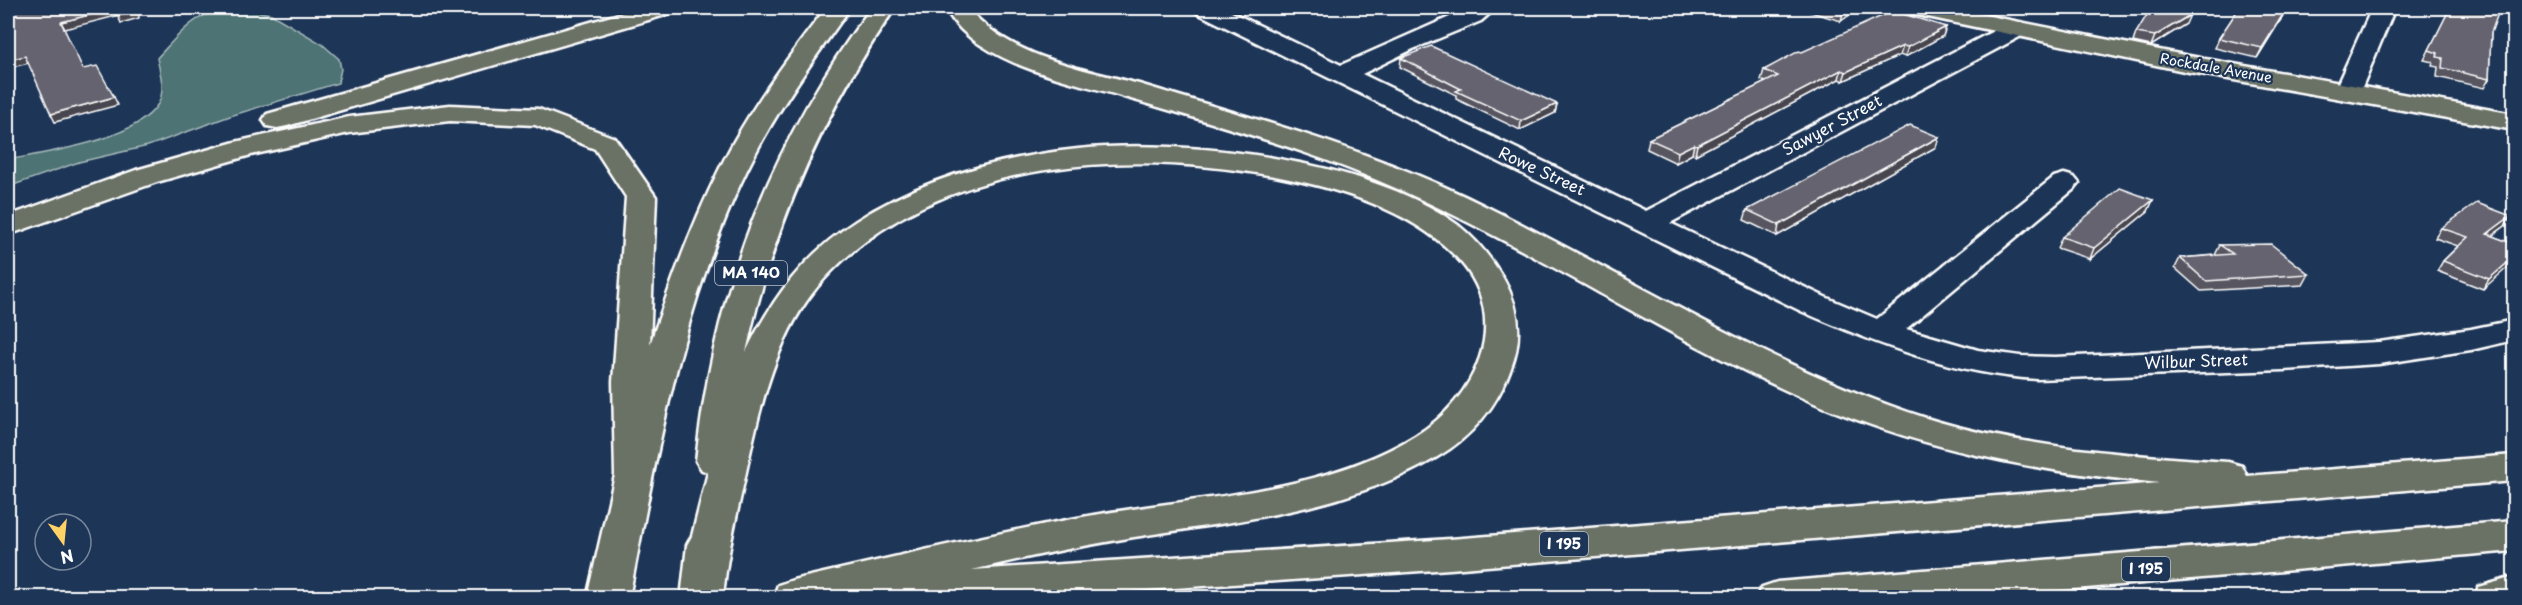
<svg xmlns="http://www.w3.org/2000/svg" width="2522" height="605" viewBox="0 0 2522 605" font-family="'Playpen Sans',sans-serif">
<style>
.green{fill:#4d7375;stroke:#a6b9ba;stroke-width:1.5}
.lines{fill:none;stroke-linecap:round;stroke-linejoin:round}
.minor-casing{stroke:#fff;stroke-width:5}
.major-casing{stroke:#fff;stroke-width:5}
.highway-casing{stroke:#fff;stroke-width:5}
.minor{fill:#1d3557;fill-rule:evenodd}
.major{fill:#6a7165;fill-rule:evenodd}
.highway{fill:#6a7165;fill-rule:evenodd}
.wall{fill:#575560;stroke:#fff;stroke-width:1.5}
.shaded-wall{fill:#47454e;stroke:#fff;stroke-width:1.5}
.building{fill:#656370;stroke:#fff;stroke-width:1.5}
.labels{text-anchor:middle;stroke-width:4.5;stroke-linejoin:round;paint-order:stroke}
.far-street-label{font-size:14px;fill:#fff;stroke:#1d3557}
.shield{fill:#1d3557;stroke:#bbc2cd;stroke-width:1.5}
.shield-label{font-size:15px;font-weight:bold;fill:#fff}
.street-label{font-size:16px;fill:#fff;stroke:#1d3557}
</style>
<rect width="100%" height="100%" fill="#1d3557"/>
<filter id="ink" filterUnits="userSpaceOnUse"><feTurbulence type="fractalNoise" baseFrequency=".0167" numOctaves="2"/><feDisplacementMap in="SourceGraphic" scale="12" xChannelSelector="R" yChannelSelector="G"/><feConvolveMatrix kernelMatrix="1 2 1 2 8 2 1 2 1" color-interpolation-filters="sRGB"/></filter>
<g filter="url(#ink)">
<!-- green -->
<path class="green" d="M238 8 271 14 322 44 339 59 341 69 338 83 230 116 148 146 79 162 8 187V160C47 152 135 141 158 104 166 90 160 73 157 58 184 29 196 10 238 8Z"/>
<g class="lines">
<defs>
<g id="minor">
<path d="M1193 8H1223L1341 65 1470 8H1496L1481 21 1413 49 1362 74 1646 211 2007 24 2016 22 2025 24 2028 29 2025 34 1670 223 1825 297 1877 319 2054 177 2064 174 2074 177 2079 183 2074 189 1906 329 1978 350 2020 356 2055 357 2379 342 2471 329 2514 320V340L2471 350 2379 364 2283 370 2037 379C1955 374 1876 344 1801 311L1197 13Z"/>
<path d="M2372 8H2395L2360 92 2356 98 2347 100 2338 98 2334 92Z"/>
</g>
<path id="major" d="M1906 8H1950L2189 56 2514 114V130L2189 72 1918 15 1910 13Z"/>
<g id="highway">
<path d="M640 8H676L672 13 287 126 277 128 267 126 263 120 267 114Z"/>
<path d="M826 8H850C819 52 788 94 762 141 686 280 659 443 629 598H587L615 475 613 382 626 197 595 149 535 125 450 121 349 133 251 155 157 182 8 235V216L136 170 235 142 349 117 450 105 539 109 615 138 656 197 650 345C673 276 698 207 733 143 760 95 793 51 826 8Z"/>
<path d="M871 8H895C822 114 773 226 746 352 772 298 805 254 856 221 922 179 1001 157 1078 149 1185 138 1370 159 1458 225 1477 240 1491 258 1503 278 1520 308 1523 337 1511 368 1498 405 1471 438 1437 457 1347 510 1236 521 1134 537 1080 546 1026 557 972 570L1450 539 2160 483C2033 472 1910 447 1794 394 1633 321 1488 217 1320 158 1255 135 1189 116 1124 97 1076 82 1023 73 981 45 966 36 953 22 945 8H968C1009 57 1080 68 1139 84 1182 97 1226 110 1269 123 1345 146 1420 173 1491 209 1636 280 1771 368 1926 418 2022 448 2127 455 2228 462L2242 466 2247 476 2514 455V481L1450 569 1031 598H873L871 594 855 598H773L778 585 793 580C891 558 989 534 1088 516 1194 497 1321 494 1415 436 1475 400 1513 321 1460 261 1419 215 1353 193 1294 180 1139 147 940 154 825 278 774 333 758 416 743 486 735 523 726 560 723 598H681L687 545 692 536 708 472 702 470 696 461C714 290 769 146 871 8Z"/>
<path d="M2514 521V551L1970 598H1756L1762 587 1777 582Z"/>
<path d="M2514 577V598H2473L2479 587Z"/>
</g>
</defs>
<!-- minor casing -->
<use href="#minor" class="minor-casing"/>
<!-- major casing -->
<use href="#major" class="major-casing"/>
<!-- highway casing -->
<use href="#highway" class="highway-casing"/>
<!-- minor -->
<use href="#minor" class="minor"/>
<!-- major -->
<use href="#major" class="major"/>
<!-- highway -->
<use href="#highway" class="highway"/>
</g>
<!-- wall -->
<g class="wall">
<path d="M1797 8H1859L1841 21Z"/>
<path d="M2022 8H2061L2060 12 2045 9 2044 12Z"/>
<path d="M2239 8H2288L2257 58 2215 48 2219 38Z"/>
<path d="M2450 8 2491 33 2489 79 2484 88 2437 77 2438 67 2432 66 2433 62 2424 60Z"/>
<path d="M2186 24 2151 46 2133 42 2136 33Z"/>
<path d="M1946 27 1943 36 1905 57 1900 55 1843 81 1839 79 1695 155 1692 154 1676 163 1647 149 1649 139 1766 82 1761 80 1764 70 1802 52Z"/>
<path d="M1401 58 1557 104 1555 113 1520 130 1456 99V95L1400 67Z"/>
<path d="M1939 137 1936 147 1777 236 1744 220 1747 210Z"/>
<path d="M2153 200 2148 211 2090 259 2057 248 2062 237Z"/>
<path d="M2511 216 2505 226 2492 236 2514 244 2483 289 2437 271 2443 261 2458 246 2435 238 2441 228Z"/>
<path d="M2220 245 2309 274 2303 285 2201 291 2175 268 2180 258 2215 255Z"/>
</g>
<!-- shaded-wall -->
<g class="shaded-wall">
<path d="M135 8H138L139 18 121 23 118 16Z"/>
<path d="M1850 8H1859L1841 21 1843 13Z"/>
<path d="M2287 8H2288L2257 58 2262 48Z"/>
<path d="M113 9 116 16 65 29 61 22Z"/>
<path d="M2190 15 2186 24 2151 46 2155 36Z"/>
<path d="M1946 27 1943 36 1905 57 1908 47Z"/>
<path d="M1903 46 1900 55 1843 81 1846 72Z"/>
<path d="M25 56 29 63 8 68V60Z"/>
<path d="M1841 70 1839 79 1695 155 1697 145Z"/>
<path d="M114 97 118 105 55 122 51 114Z"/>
<path d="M1557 104 1555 113 1520 130 1521 121Z"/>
<path d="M1939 137 1936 147 1777 236 1779 225Z"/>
<path d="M1694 144 1692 154 1676 163 1678 152Z"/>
<path d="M2153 200 2148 211 2090 259 2094 248Z"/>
<path d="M2511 216 2505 226 2480 244 2487 234Z"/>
<path d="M2514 257V262L2483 289 2489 279Z"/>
</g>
<!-- building -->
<g class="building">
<path d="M8 8H135L136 11 118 16 113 9 61 22 83 69 97 66 114 97 51 114 25 56 8 60Z"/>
<path d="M1826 8H1850L1843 13Z"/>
<path d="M2151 8H2158L2190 15 2155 36 2136 33Z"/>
<path d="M2239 8H2287L2262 48 2219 38Z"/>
<path d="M2450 8H2500L2491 33 2489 79 2442 68 2443 58 2437 57 2438 53 2429 50Z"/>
<path d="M1893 11 1946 27 1908 47 1903 46 1846 72 1841 70 1697 145 1694 144 1678 152 1649 139 1778 76 1764 70 1799 51 1802 52Z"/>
<path d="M1431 46 1557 104 1521 121 1456 91 1461 89 1401 58Z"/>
<path d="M1910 125 1939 137 1779 225 1747 210Z"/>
<path d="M2120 188 2153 200 2094 248 2062 237Z"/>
<path d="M2477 203 2511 216 2487 234 2514 244V257L2489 279 2443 261 2468 237 2441 228Z"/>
<path d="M2271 244 2309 274 2206 281 2180 258 2233 254 2220 245Z"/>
</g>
</g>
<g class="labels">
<!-- far-street labels -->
<g class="far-street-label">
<text transform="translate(2216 68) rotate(10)" y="5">Rockdale Avenue</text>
</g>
<!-- shield labels -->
<g class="shield">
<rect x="715" y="261" width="72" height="24" rx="4.5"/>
<rect x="1540" y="532" width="48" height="24" rx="4.5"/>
<rect x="2122" y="557" width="48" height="24" rx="4.5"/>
</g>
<g class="shield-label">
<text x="751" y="278">MA 140</text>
<text x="1564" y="549">I 195</text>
<text x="2146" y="574">I 195</text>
</g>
<!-- street labels -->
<g class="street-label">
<text transform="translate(1832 125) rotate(-28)" y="6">Sawyer Street</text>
<text transform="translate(1542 171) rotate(25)" y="6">Rowe Street</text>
<text transform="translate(2196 361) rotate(-2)" y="6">Wilbur Street</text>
</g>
</g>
<!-- margin -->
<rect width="2522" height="605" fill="none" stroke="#1d3557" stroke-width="30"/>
<rect x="15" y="15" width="2492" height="575" fill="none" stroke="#fff" stroke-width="2" filter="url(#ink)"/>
<!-- north arrow -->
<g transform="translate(63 542) rotate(165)"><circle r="28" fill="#1d3557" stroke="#77869a" stroke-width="1.5"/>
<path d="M0-4.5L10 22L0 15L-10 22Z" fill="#ffd166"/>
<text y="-9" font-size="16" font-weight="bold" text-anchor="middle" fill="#ffffff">N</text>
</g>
</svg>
